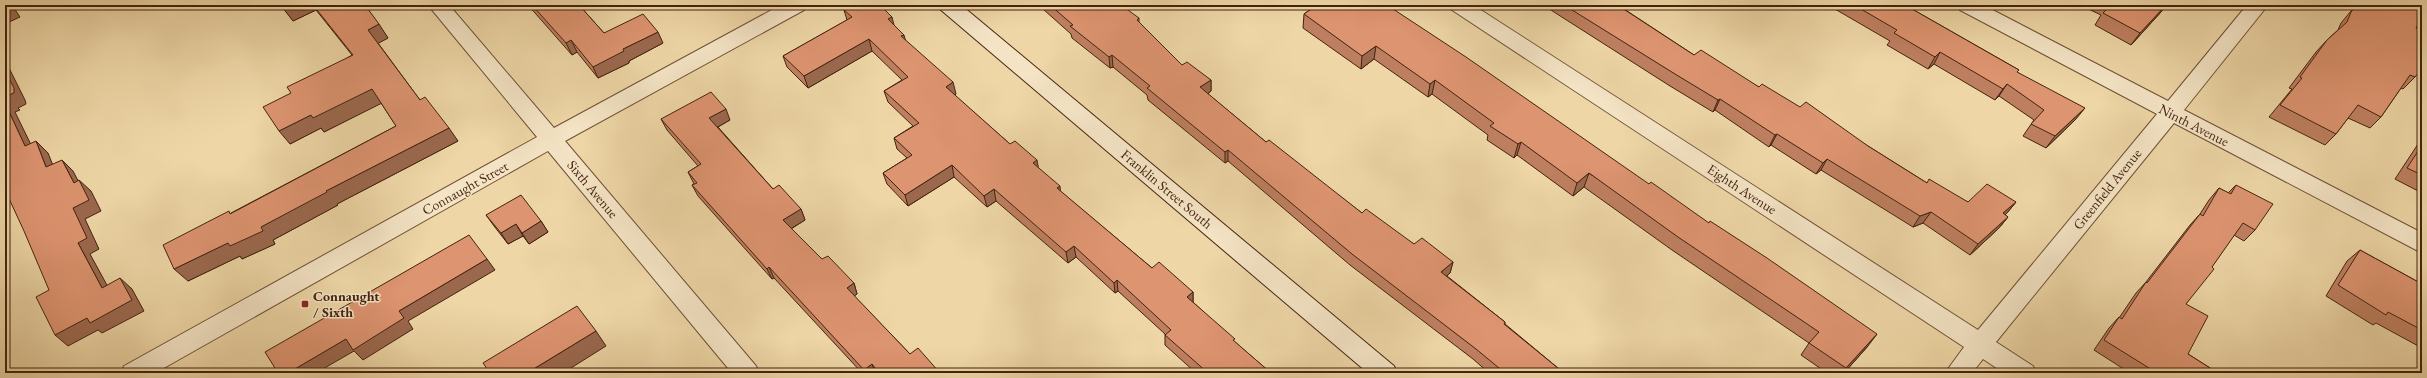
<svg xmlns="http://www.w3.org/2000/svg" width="2427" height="378" viewBox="0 0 2427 378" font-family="'EB Garamond',serif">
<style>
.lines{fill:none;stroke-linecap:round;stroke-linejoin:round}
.street-casing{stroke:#6e5035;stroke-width:2}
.secondary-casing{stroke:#43230f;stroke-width:2}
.street{fill:#f4e4c5;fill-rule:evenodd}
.secondary{fill:#f4e4c5;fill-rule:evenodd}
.wall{fill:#be7f60;stroke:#43230f}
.shaded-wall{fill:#9b684e;stroke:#43230f}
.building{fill:#dd9470;stroke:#43230f}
.poi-dot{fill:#8f2418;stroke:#f4e4c5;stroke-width:1.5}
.labels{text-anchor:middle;stroke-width:3;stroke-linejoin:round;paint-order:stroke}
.street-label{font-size:14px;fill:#43230f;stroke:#f4e4c5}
.poi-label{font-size:14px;font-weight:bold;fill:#43230f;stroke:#f4e4c5;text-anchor:start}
</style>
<rect width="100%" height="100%" fill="#eed6a6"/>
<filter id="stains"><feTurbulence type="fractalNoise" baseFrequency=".005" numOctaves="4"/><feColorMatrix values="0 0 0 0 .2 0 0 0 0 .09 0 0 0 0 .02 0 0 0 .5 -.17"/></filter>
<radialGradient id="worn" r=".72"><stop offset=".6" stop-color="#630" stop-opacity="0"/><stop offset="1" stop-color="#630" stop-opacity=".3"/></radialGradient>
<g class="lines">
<defs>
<g id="street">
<path d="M428 5H449L554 128 781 5H807L804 10 565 141 756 366 759 373H732L548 151 155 373H121L124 366 537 137Z"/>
<path d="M1449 5H1473L1978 330 2157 114 1960 10 1957 5H1983L2168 101 2247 5H2268L2184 110 2422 233V253L2174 123 1996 342 2033 366 2036 373H2004L1983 359 1972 373H1945L1964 347 1452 10Z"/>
</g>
<path id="secondary" d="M938 5H961L1394 366 1397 373H1368L941 10Z"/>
</defs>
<!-- street casing -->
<use href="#street" class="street-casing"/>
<!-- secondary casing -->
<use href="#secondary" class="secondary-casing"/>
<!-- street -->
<use href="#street" class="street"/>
<!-- secondary -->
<use href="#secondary" class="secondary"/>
</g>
<!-- wall -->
<g class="wall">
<path d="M281 5H365L388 38 378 43 420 100 458 141 337 204 338 205 273 240 275 244 242 259 240 256 188 281 231 213 396 126 381 103 324 132 321 128 290 144 291 93 352 55 316 10 293 21Z"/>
<path d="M528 5H579L604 33 663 43 629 61V63L598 78 577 52 572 55Z"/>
<path d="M1043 5H1099L1101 7 1139 18V22L1182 65 1211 80V91L1208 94 1266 142 1362 213 1414 244 1453 262 1450 273 1447 276 1505 322V324L1564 373H1489L1473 359 1350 265 1228 161 1225 163 1148 100 1147 95 1113 67 1110 68 1072 38 1071 34 1043 9Z"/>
<path d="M1317 5 1868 346 1844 373H1827L1801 355 1809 343 1672 250 1584 187 1573 196 1517 155 1514 158 1487 140 1488 135 1432 94 1428 97 1374 59 1361 69 1303 28 1304 14Z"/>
<path d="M1543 5H1625L1624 9 1694 55 1759 87 1868 146 1927 183 1968 202H2016L2007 213 2005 215 2008 217 1999 228 1970 255 1923 223 1913 227 1821 170 1816 174 1771 145 1769 147 1715 110 1713 112 1670 86Z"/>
<path d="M1828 5H1905L2019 70 2017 72 2076 119 2046 148 2023 136 2034 120 1999 96 1995 100 1934 64 1928 69 1887 45 1890 41Z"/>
<path d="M2080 5H2167L2161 12 2131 45 2095 25 2101 15Z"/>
<path d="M2356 5H2422L2416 28 2415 77 2403 89 2401 88 2381 117 2370 128 2348 118 2336 134 2325 145 2269 117 2292 89 2289 88 2316 52 2327 40 2338 30 2341 23Z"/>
<path d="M844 10 894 25 906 41 956 94 954 95 1010 144 1039 168 1060 191 1152 268 1193 292V302L1235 342 1271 373H1196L1165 345V334L1118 291 1115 293 1076 257 1068 263 996 201 987 207 954 177 908 206 887 184 883 173 907 158 897 149 894 138 913 126 888 102 884 91 902 80 872 51 808 88 787 67 783 56 847 20Z"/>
<path d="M661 119 730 120 718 127 773 189 801 209 805 220 791 229 822 259 854 283 857 294 854 296 910 354 940 373H862L774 278 772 279 698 196 692 185 694 184 688 172 698 166 667 130Z"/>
<path d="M2422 139V193L2395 179 2420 141Z"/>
<path d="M2236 185 2255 230 2244 241 2234 235 2186 304 2188 354 2218 373H2130L2094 350 2109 328 2119 317V318L2136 293 2146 282 2190 225 2200 214 2209 200 2219 188 2228 193Z"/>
<path d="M486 215 541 221 548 232 529 244 523 236 508 244 494 226Z"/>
<path d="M2360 250 2422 284V348L2376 323 2373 325 2326 296 2347 261Z"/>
</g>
<!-- shaded-wall -->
<g class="shaded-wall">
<path d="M9 5H20L14 8 20 17 5 24V8Z"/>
<path d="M287 5H313L316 10 293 21 282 7Z"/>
<path d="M2166 5H2167L2161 12 2131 45 2140 33Z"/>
<path d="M892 17 895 29 888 19Z"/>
<path d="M379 24 388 38 377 44 368 30Z"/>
<path d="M658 32 663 43 629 61V63L598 78 593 67 623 49Z"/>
<path d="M904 35 907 46 901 36Z"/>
<path d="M869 39 872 51 808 88 804 76Z"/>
<path d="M571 40 577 52 572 55 566 43Z"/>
<path d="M1376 46 1374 59 1361 69 1362 56Z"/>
<path d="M1940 52 1934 64 1928 69 1935 57Z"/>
<path d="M1112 55 1113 67 1110 68 1109 57Z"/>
<path d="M5 60 25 100 26 104 18 108 20 110 15 112 37 157 25 146 5 103Z"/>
<path d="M1211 80V91L1200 99V87Z"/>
<path d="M1435 80 1432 94 1428 97 1430 84Z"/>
<path d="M953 82 956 94 948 99 946 87Z"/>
<path d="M2007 84 1999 96 1995 100 2003 89Z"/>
<path d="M372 89 382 103 324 132 321 128 290 144 279 131 311 115Z"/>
<path d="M1720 99 1715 110 1713 112 1718 100Z"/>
<path d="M2085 108 2076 119 2046 148 2055 136Z"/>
<path d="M726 109 730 120 714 129 709 118Z"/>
<path d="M449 128 458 141 337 204 338 205 273 240 275 244 242 259 240 256 188 281 174 269 261 227 326 191Z"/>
<path d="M1777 134 1771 145 1769 147 1775 135Z"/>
<path d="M36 141 48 153 58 178 46 167Z"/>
<path d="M1521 142 1517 155 1514 158 1518 144Z"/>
<path d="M1228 150V161L1225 163V152Z"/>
<path d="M1827 159 1821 170 1816 174 1823 163Z"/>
<path d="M62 160 73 171 85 194 74 183Z"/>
<path d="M1037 160 1039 171 1033 163Z"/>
<path d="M952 165 954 177 908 206 905 195Z"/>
<path d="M1589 173 1584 187 1573 196 1577 183Z"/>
<path d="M79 180 91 191 101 211 85 219 99 249 90 254 114 298 102 288 78 243 73 208Z"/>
<path d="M1060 186 1061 198 1057 188Z"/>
<path d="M994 189 996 201 987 207 984 196Z"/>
<path d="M2016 202 2007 213 1994 224 2003 213Z"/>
<path d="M801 209 805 220 787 231 783 220Z"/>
<path d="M1931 212 1923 223 1913 227 1920 216Z"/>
<path d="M2008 217 1999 228 1970 255 1978 244Z"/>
<path d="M541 221 548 232 529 244 522 233Z"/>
<path d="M516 224 523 236 508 244 501 233Z"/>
<path d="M1074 246 1076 257 1068 263 1066 252Z"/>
<path d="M487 259 495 270 408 321 413 329 363 360 354 351 316 373H288L346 339 399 311Z"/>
<path d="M1453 262 1450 273 1439 283 1441 272Z"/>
<path d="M769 267 774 278 772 279 767 269Z"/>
<path d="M120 278 132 289 144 311 102 333 98 330 68 346 55 335Z"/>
<path d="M1117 280 1118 291 1115 293 1114 283Z"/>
<path d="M854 283 857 294 851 298 847 288Z"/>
<path d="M1193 292V303L1187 297Z"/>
<path d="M596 331 606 346 563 373H527Z"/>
<path d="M1877 334 1868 346 1844 373H1842L1846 368Z"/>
<path d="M872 364 875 373H866L864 370Z"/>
</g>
<!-- building -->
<g class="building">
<path d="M5 5H9V6L5 8Z"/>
<path d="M281 5H287L282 7Z"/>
<path d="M313 5H365L379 24 368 30 420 100 425 97 449 128 326 191 327 192 261 227 263 231 230 246 228 243 174 269 163 245 229 211 230 214 396 126 372 89 313 118 311 115 279 131 263 107 291 93 287 87 353 55Z"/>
<path d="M532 5H579L604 33 643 14 658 32 623 49 624 51 593 67 571 40 566 43Z"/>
<path d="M854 5H880L892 17 888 19 904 35 901 36 953 82 946 87 1010 144 1015 141 1037 160 1033 163 1060 186 1057 188 1152 268 1159 262 1193 292 1187 297 1235 339 1233 340 1271 373H1208L1165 335 1171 330 1117 280 1114 283 1074 246 1066 252 994 189 984 196 952 165 905 195 883 173 912 155 894 138 919 123 884 91 908 77 869 39 804 76 783 56 852 17 844 10Z"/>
<path d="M1050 5H1099L1101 7 1104 5H1121L1139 18 1137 20 1182 65 1187 62 1211 80 1200 87 1266 142 1269 140 1362 213 1366 209 1414 244 1422 238 1453 262 1441 272 1505 322 1504 324 1564 373H1505L1476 349 1352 254 1228 150 1225 152 1147 88 1150 86 1112 55 1109 57 1070 26 1073 25Z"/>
<path d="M1317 5H1336L1339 7 1342 5H1387L1466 57 1649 184 1651 182 1709 223 1710 221 1767 258 1877 334 1846 368 1809 343 1819 332 1678 237 1589 173 1577 183 1521 142 1518 144 1490 126 1494 123 1435 80 1430 84 1376 46 1362 56 1304 14Z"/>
<path d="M1564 5H1625L1622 8 1694 55 1701 50 1759 87 1762 84 1800 107 1806 102 1868 146 1927 183 1929 179 1968 202 1987 184 2016 202 2003 213 2008 217 1978 244 1931 212 1920 216 1827 159 1823 163 1777 134 1775 135 1720 99 1718 100 1675 74Z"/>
<path d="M1854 5H1905L2019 70 2017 72 2085 108 2055 136 2031 124 2044 110 2007 84 2003 89 1940 52 1935 57 1894 33 1897 30Z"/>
<path d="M2111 5H2166L2140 33 2103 13Z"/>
<path d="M2357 5H2422V18L2416 28 2422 31V68L2415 77 2410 75 2381 117 2358 105 2336 134 2280 105 2302 78 2300 77 2327 40 2347 22 2351 12Z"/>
<path d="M5 71 14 88V93L6 96 8 98 5 99Z"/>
<path d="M711 92 726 109 709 118 773 189 779 185 801 209 783 220 822 259 828 256 854 283 847 288 910 354 918 348 940 373H879L872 364 864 370 769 267 767 269 692 185 697 183 688 172 701 164 661 119Z"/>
<path d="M5 103 25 146 36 141 46 167 62 160 74 183 79 180 89 200 73 208 87 238 78 243 102 288 120 278 132 300 90 323 87 318 55 335 36 297 49 290 24 231 5 190Z"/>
<path d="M2422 145V175L2407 168Z"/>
<path d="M2236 185 2273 204 2255 230 2243 223 2212 267 2214 269 2186 304 2208 316 2188 354 2218 373H2157L2104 340 2119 317 2122 319 2146 282 2147 283 2200 214 2203 216 2219 188 2231 194Z"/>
<path d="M521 195 541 221 522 233 516 224 501 233 486 215Z"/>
<path d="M469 235 487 259 399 311 404 318 353 350 346 339 288 373H278L265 352Z"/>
<path d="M2360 250 2422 284V330L2388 312 2386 315 2338 285Z"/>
<path d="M577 306 596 331 527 373H490L483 363Z"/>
<path d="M230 370 231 373H225Z"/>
</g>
<!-- markers -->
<rect class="poi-dot" x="301" y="300" width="8" height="8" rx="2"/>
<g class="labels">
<!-- street labels -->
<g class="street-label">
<text transform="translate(2194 125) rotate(27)" y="5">Ninth Avenue</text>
<text transform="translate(465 188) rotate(-29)" y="5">Connaught Street</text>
<text transform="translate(593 189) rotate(50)" y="5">Sixth Avenue</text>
<text transform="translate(1167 189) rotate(40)" y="5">Franklin Street South</text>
<text transform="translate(1742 189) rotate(33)" y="5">Eighth Avenue</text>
<text transform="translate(2107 189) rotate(-51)" y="5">Greenfield Avenue</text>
</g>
<!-- poi labels -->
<g class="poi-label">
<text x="313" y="301">Connaught<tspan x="313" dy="16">/ Sixth</tspan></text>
</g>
</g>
<!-- margin -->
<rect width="2427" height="378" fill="none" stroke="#eed6a6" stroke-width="20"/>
<rect x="6" y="6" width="2415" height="366" fill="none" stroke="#43230f" stroke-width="2"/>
<rect x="10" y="10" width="2407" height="358" fill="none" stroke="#43230f"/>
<rect width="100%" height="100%" filter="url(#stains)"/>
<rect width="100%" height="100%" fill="url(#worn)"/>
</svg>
